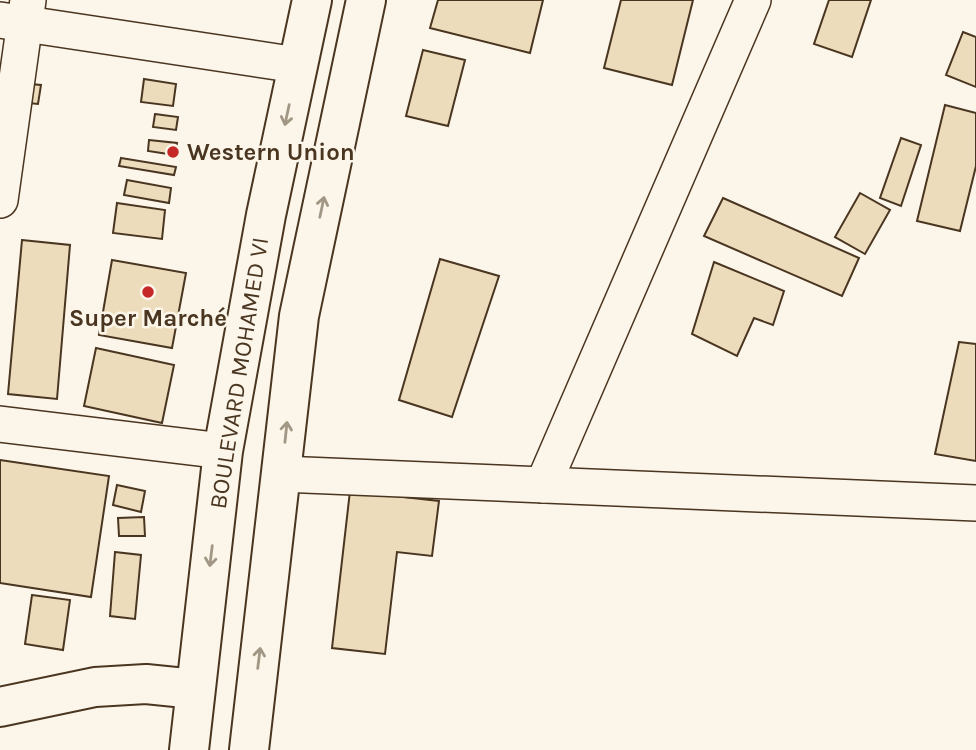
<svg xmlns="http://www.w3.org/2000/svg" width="976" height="750" viewBox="0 0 976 750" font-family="Karla,sans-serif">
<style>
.building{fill:#ecdcbc;stroke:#4a3520;stroke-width:2}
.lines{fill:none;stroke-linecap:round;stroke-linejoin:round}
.street-casing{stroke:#4a3520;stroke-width:38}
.secondary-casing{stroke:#4a3520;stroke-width:42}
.primary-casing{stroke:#4a3520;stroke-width:42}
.street{stroke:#fbf6e9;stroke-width:35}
.secondary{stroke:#fbf6e9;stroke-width:38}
.primary{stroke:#fbf6e9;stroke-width:38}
.oneway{stroke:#a29684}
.poi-dot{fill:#c62828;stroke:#fbf6e9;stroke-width:2.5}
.labels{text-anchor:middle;stroke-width:5;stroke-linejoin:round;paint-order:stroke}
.poi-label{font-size:24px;font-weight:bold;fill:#4a3520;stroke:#fbf6e9;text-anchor:start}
.street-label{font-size:24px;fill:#4a3520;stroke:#fbf6e9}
</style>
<rect width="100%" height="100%" fill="#fbf6e9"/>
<!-- building -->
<g class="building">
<path d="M438 0H543L530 53 430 28Z"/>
<path d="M621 0H693L672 85 604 68Z"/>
<path d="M829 0H871L852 57 814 44Z"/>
<path d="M963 32 976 37V87L946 75Z"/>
<path d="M423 50 465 60 448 126 406 116Z"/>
<path d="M144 79 176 84 173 106 141 102Z"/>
<path d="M30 84 41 85 38 104 29 103Z"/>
<path d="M945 105 976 113V166L960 231 917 221Z"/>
<path d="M155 114 178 117 176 130 153 127Z"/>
<path d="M901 138 921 145 901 206 880 198Z"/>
<path d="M149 140 177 143 175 155 148 151Z"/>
<path d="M121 158 176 167 174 175 119 166Z"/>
<path d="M127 180 171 188 169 203 124 195Z"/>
<path d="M860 193 890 210 865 254 835 237Z"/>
<path d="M723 198 859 258 842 296 704 236Z"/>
<path d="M117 203 165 210 162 239 113 233Z"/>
<path d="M22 240 70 245 57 399 8 394Z"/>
<path d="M440 259 499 276 452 417 399 400Z"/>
<path d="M112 260 186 273 172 348 99 335Z"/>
<path d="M714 262 784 291 773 325 754 318 737 356 692 334Z"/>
<path d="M959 342 976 344V461L935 454Z"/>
<path d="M96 348 174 365 162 423 84 406Z"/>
<path d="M0 460 109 476 91 597 0 583Z"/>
<path d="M117 485 145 491 141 512 113 505Z"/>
<path d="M350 491 439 501 432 556 397 552 385 654 332 648Z"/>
<path d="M144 517 145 536H119L118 518Z"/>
<path d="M115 552 141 555 135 619 110 616Z"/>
<path d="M32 595 70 600 63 650 25 644Z"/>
</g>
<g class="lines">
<defs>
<g id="street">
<path d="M0 20 297 65"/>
<path d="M0 200 28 0"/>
<path d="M0 424 223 451"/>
<path d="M281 474 976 503"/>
<path d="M543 485 753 0"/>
</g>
<path id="secondary" d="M0 707 95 687 146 684 195 689"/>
<g id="primary">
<path d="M189 750 223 451 266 215 312 0"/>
<path d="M249 750 299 316 366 0"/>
</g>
</defs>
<!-- street casing -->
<use href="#street" class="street-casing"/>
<!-- secondary casing -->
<use href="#secondary" class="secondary-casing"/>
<!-- primary casing -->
<use href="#primary" class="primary-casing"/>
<!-- street -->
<use href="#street" class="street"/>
<!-- secondary -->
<use href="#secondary" class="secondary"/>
<!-- primary -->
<use href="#primary" class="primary"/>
</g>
<!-- one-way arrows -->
<defs><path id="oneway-shaft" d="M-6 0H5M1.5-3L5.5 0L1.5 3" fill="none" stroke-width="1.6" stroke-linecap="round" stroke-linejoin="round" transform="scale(1.75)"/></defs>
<g class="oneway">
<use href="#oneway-shaft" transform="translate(287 115) rotate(102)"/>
<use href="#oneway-shaft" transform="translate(322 207) rotate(-78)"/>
<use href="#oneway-shaft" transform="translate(286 432) rotate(-84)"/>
<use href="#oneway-shaft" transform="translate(211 556) rotate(97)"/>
<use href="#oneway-shaft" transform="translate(259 658) rotate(-83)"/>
</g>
<!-- markers -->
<g class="poi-dot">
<circle cx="173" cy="152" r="7"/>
<circle cx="148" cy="292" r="7"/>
</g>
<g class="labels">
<!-- poi labels -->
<g class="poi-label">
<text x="187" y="160">Western Union</text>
<text x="148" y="326" text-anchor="middle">Super Marché</text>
</g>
<!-- street labels -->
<g class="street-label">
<text transform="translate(239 373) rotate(-81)" y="8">BOULEVARD MOHAMED VI</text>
</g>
</g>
</svg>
